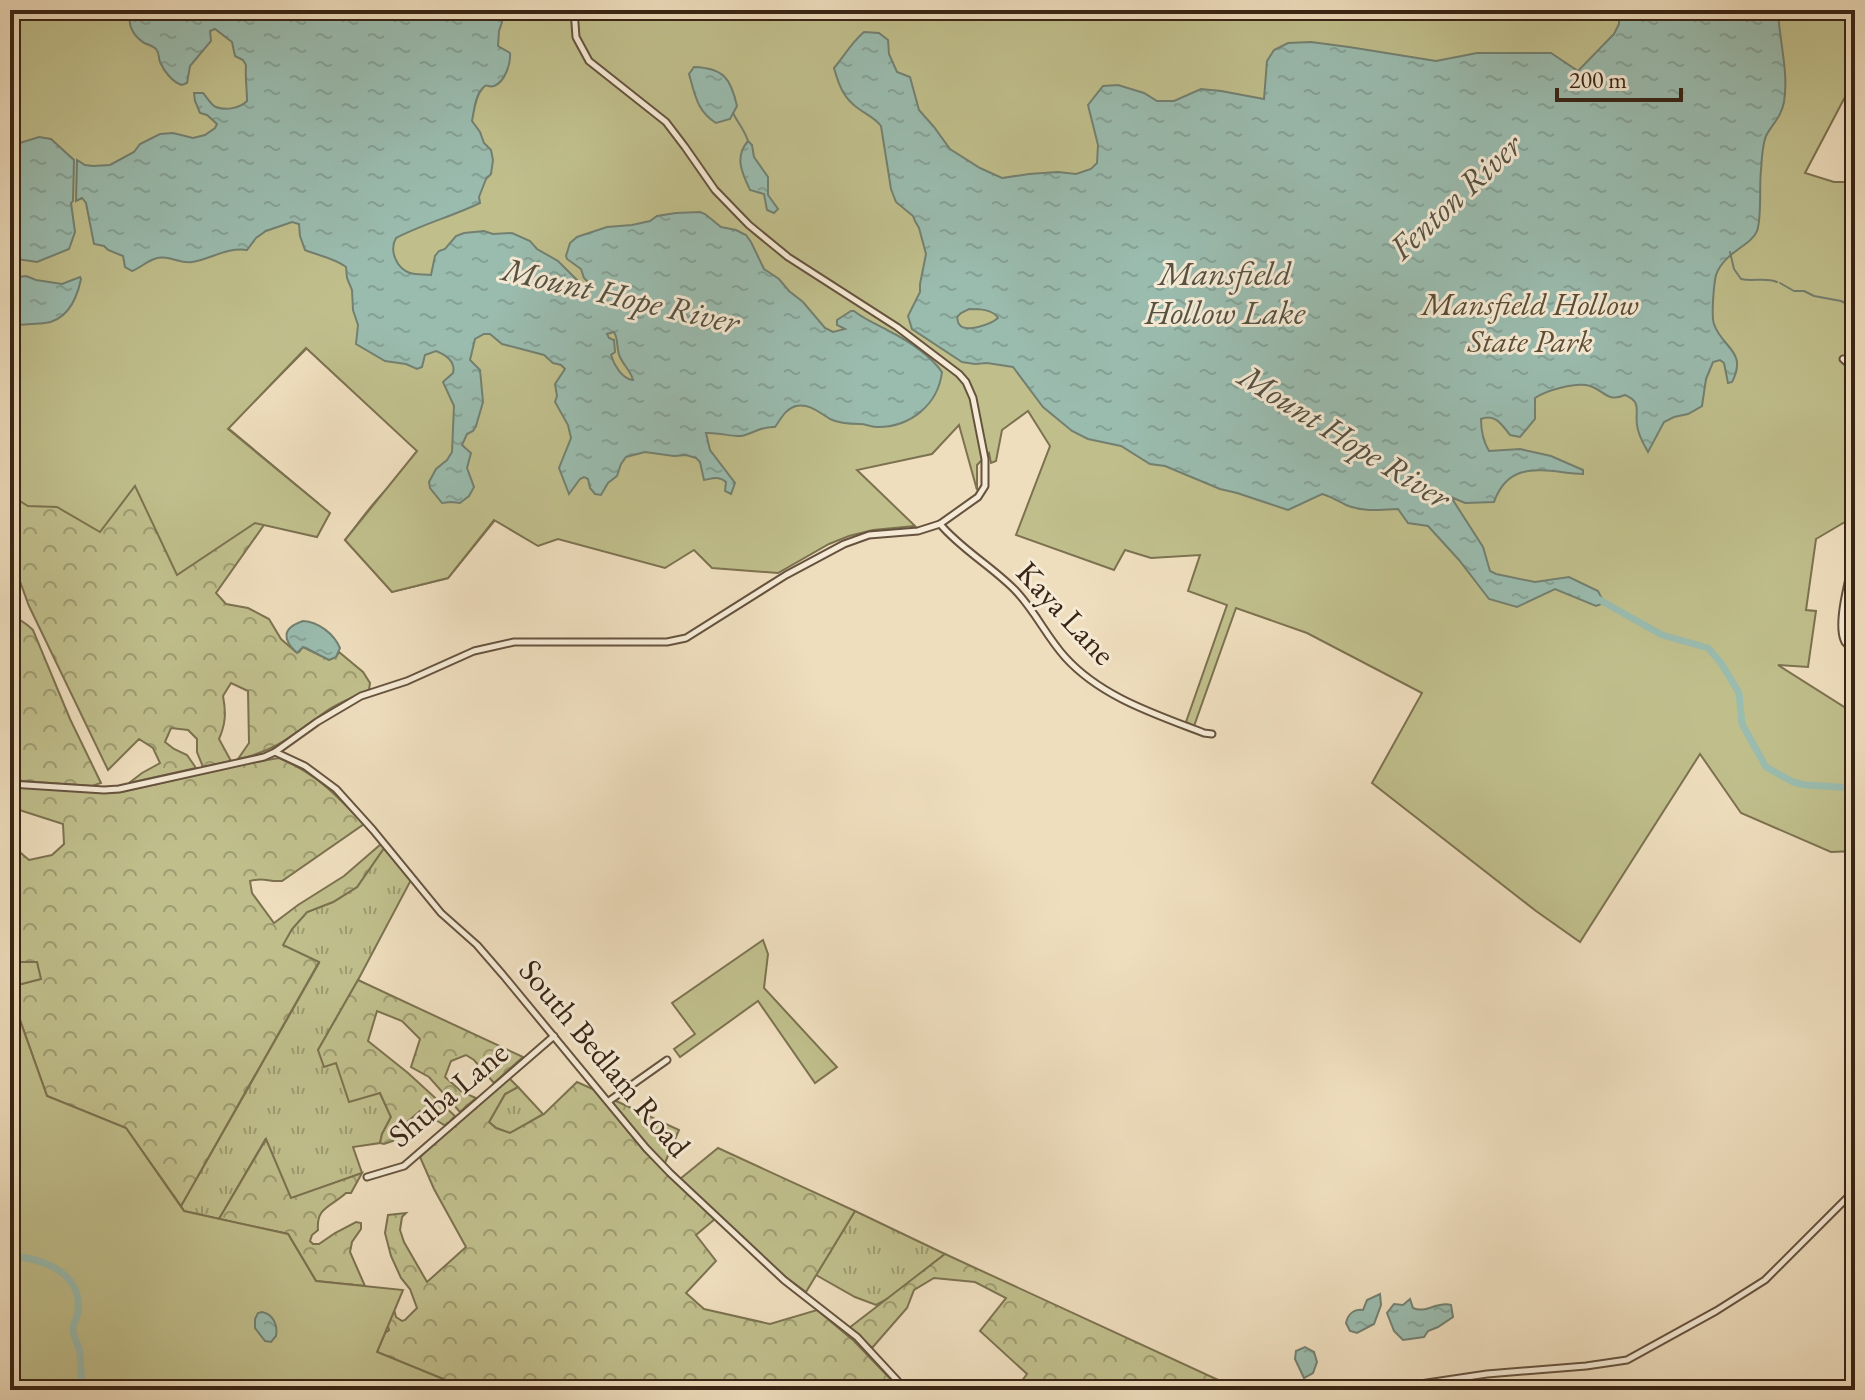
<svg xmlns="http://www.w3.org/2000/svg" width="1865" height="1400" viewBox="0 0 1865 1400" font-family="'EB Garamond',serif">
<style>
.grass{fill:url(#grass-tufts);stroke:#7c7250;stroke-width:2}
.forest{fill:url(#forest-crowns);stroke:#7c7250;stroke-width:2}
.green{fill:#c0bf8c;stroke:#7c7250;stroke-width:2}
.water{fill:url(#water-ripples);stroke:#738071;stroke-width:2;fill-rule:evenodd}
.lines{fill:none;stroke-linecap:round;stroke-linejoin:round}
.stream{stroke:#738071;stroke-width:2}
.river{stroke:#9abcaf;stroke-width:7}
.minor-casing{stroke:#66533f;stroke-width:9}
.minor{stroke:#f5ead5;stroke-width:5}
.labels{text-anchor:middle;stroke-width:6;stroke-linejoin:round;paint-order:stroke}
.park-label{font-size:32px;font-style:italic;fill:#5b4c33;stroke:#f5ead5}
.street-label{font-size:32px;fill:#392515;stroke:#f5ead5}
.water-label{font-size:34px;font-style:italic;fill:#565243;stroke:#f5ead5}
</style>
<defs>
<pattern id="grass-tufts" width="24" height="20" patternUnits="userSpaceOnUse" patternTransform="scale(2)"><rect width="24" height="20" fill="#c0bf8c"/><path d="M3 7l-1-3M5 7V3M7 7l1-3M15 17l-1-3M17 17v-4M19 17l1-3" fill="none" stroke="#9d9b71"/></pattern>
<pattern id="forest-crowns" width="20" height="18" patternUnits="userSpaceOnUse" patternTransform="scale(2)"><rect width="20" height="18" fill="#c0bf8c"/><path d="M2 6a3 3 0 1 1 6 0M12 15a3 3 0 1 1 6 0" fill="none" stroke="#9d9b71"/></pattern>
<pattern id="water-ripples" width="26" height="14" patternUnits="userSpaceOnUse" patternTransform="scale(2)"><rect width="26" height="14" fill="#9abcaf"/><path d="M2 4q2-2 4 0t4 0M15 11q2-2 4 0t4 0" fill="none" stroke="#85a196"/></pattern>
</defs>
<rect width="100%" height="100%" fill="#efdebe"/>
<filter id="stains"><feTurbulence type="fractalNoise" baseFrequency=".0025" numOctaves="4"/><feColorMatrix values="0 0 0 0 .2 0 0 0 0 .09 0 0 0 0 .02 0 0 0 .5 -.17"/></filter>
<radialGradient id="worn" r=".72"><stop offset=".6" stop-color="#630" stop-opacity="0"/><stop offset="1" stop-color="#630" stop-opacity=".3"/></radialGradient>
<!-- grass -->
<g class="grass">
<path d="M384 848 411 880 358 980 318 1050 380 1093 391 1117 382 1134 380 1143 353 1147 362 1173 290 1199 265 1140 219 1219 184 1211 181 1206 319 963 282 945 292 929 307 912 333 902 357 887Z"/>
<path d="M518 1087 543 1114 510 1133 496 1128 489 1122 505 1094Z"/>
<path d="M855 1211 945 1254 891 1297 876 1305 855 1297 816 1275Z"/>
</g>
<!-- forest -->
<g class="forest">
<path d="M79 198 83 199C90 212 89 229 94 244L104 246 108 250 123 256 125 267 132 271C142 267 149 259 160 257 171 255 181 263 192 262 211 259 227 247 247 250L256 238 266 231 292 222 298 223 300 236 305 249C316 254 337 259 346 267L347 278 352 290 353 310 358 325 356 344 385 361 406 364 417 369 422 367 425 355 436 351C446 356 456 361 453 373L443 382 454 406 452 452 446 460 436 469 429 482 430 488 442 503 451 502 460 503 469 496 474 489 472 479 467 468 471 453 462 445C465 437 469 435 474 429 483 417 485 383 479 370 478 365 473 362 470 360L475 339 483 334H491L499 341 500 389 498 411 499 430 495 461 497 493 495 520 448 578 392 592 345 540C358 524 370 506 385 491 395 481 414 470 418 454 421 443 394 411 385 403 374 393 355 384 341 380L307 348 228 428 319 504 285 482 240 443 232 439 226 441 224 446 254 487 278 512 264 525 216 593 226 604 248 608 269 619 281 639 296 652H299L303 647 329 660 336 657 339 652 363 672 370 683 369 690C355 696 341 702 328 710 296 732 278 751 238 759L249 743 248 691 231 683 223 696C226 712 226 723 219 739L231 761 203 767 197 752V739L188 730 171 728 165 742 174 749 187 755 196 768 129 783 142 773 160 763 153 748 139 739 108 770 29 606 10 554V460L14 459 17 454 10 435V412L54 414 70 423H79L109 397 112 392 109 352 116 325 114 320 111 319 103 322 83 345 23 382 10 379V318L19 325C56 321 72 322 81 279L80 277C62 286 47 281 29 277 23 276 16 277 10 278V258L37 262 69 249 74 238 75 232 71 202Z"/>
<path d="M10 618C19 617 27 624 33 630L70 719 101 783 92 786 10 780Z"/>
<path d="M279 758C317 774 336 795 364 824L282 881C267 882 265 877 250 881L252 893 274 923 298 905 344 876 381 844 384 848 357 887 333 902 307 912 292 929 283 945 319 962 181 1206 126 1128 47 1096 10 992V987L40 979 37 963 10 962V847L15 848 29 860 52 855 64 844 63 824 10 807V786L107 793 121 792 249 763Z"/>
<path d="M358 980 523 1057 494 1083 474 1060 466 1055 451 1061 445 1077 462 1092 476 1098 460 1112 429 1077 411 1067 420 1039 402 1021 377 1011 368 1041 408 1073 455 1116 446 1126 420 1111 405 1124 393 1141 384 1144 380 1143 382 1134 391 1117 380 1093 349 1102 336 1063 324 1067 318 1050Z"/>
<path d="M508 1077 518 1087 505 1094 489 1122 496 1128 510 1133 544 1114 577 1082 595 1090 645 1152 715 1219 696 1235 716 1261 686 1293 704 1309 770 1324 817 1310 854 1341 901 1390H470L377 1352 385 1333 389 1330 386 1319 393 1306 396 1317 402 1321 405 1320 417 1308 410 1289 401 1278 391 1256 385 1233 388 1215 406 1213 402 1217 400 1230 404 1242 427 1282 466 1247 434 1189 420 1157Z"/>
<path d="M614 1100 679 1130 664 1165 612 1103Z"/>
<path d="M266 1139 291 1198 362 1173 351 1193H346C331 1207 316 1207 318 1230L312 1235 310 1241 313 1244H319L335 1233 356 1222 361 1223V1229L352 1242 350 1252 365 1286 316 1281 288 1234 219 1219Z"/>
<path d="M718 1148 855 1211 806 1292 783 1275 680 1179Z"/>
<path d="M945 1254 1227 1384 1224 1390H1015L1027 1374 980 1331 1006 1298 975 1282 934 1278 914 1290 907 1308 872 1348 849 1328Z"/>
</g>
<!-- green -->
<g class="green">
<path d="M10 10H1855V78L1805 173 1834 182H1855V516L1816 539 1806 610 1816 611 1808 667 1778 665 1852 712 1855 720V851L1831 852 1741 813 1700 754 1580 942 1536 911 1372 783 1422 693 1307 633 1236 608 1194 726 1186 722 1227 605 1188 591 1200 555 1151 558 1125 550 1114 570 1016 535 1050 446 1028 411 1002 430 996 461 991 463 989 453 977 465V490L959 425 932 454 857 470 915 526 873 530 849 536 829 544 778 573 712 568 694 550 665 568 558 539 538 546 494 520 448 578 392 592 345 540 417 451 306 348 228 429 330 513 317 537 255 523 177 575 135 486 100 532 57 507 28 506 10 495Z"/>
<path d="M763 940 768 954 764 988 837 1067 815 1083 758 1001 680 1057 674 1049 695 1034 672 1003Z"/>
<path d="M10 962H37L41 979 10 987Z"/>
<path d="M10 992 47 1096 126 1128 184 1211 288 1234 316 1281 403 1290 377 1352 470 1390H10Z"/>
</g>
<!-- water -->
<g class="water">
<path d="M124 10H495L502 22 499 31 498 46 510 53C511 63 505 82 494 86 486 88 488 82 482 89 475 97 474 111 472 121L480 132 484 143 491 150 493 160 491 174 486 179 479 197 480 203C453 216 423 224 396 238 389 250 396 268 410 273 416 275 425 274 431 275L435 256 439 251 445 249 456 236 464 233 484 231 493 234 512 233 530 241 537 249 558 261 584 287 588 288 590 284 584 278 581 269 567 259 566 256 570 243 577 237 607 227 632 225 650 221 657 216 676 213 700 212 705 214 721 227 736 230 746 235 751 242 764 269 779 279 789 291 803 302 825 328 833 332 845 329 837 325V320L851 311H854C864 319 876 324 887 330 907 340 929 354 942 372 938 405 910 427 878 427 871 427 866 424 860 424 851 424 838 423 830 419 820 413 809 403 796 406 785 409 781 419 775 427 760 426 753 434 741 436 732 437 718 432 706 433L710 450 735 483 731 494 725 491 726 482C718 475 711 479 704 480L700 462 696 458 686 455 674 456 645 452 626 457 621 464 617 476 608 483 601 495 595 494 590 488 588 479 584 477 580 479 569 494 559 468 571 438 568 425 555 402 557 396 555 384 565 369 561 365 553 363 544 355 502 344 490 334H484L475 339 470 360 480 370 483 402 476 426 473 431 467 434 462 445 471 453 467 468 474 487 469 496 460 503 451 502 442 503 430 488 429 482 436 469 447 460 452 452 454 406 443 382 453 373C456 361 446 355 436 351L425 355 422 367 417 369 406 364 385 361 356 344 358 325 353 310 352 290 347 278 346 267C337 259 317 255 305 250L300 236 299 224 292 222 266 231 256 238 247 250C227 247 211 259 192 262 178 264 170 254 154 259 146 262 140 268 132 271L125 267 123 256 108 250 104 246 94 244 86 203 82 198 76 201 77 160 85 165 93 166 110 165 134 152 140 144 160 134 173 133 193 138 205 135 215 128 217 124 207 115 200 113 195 101 194 93H203C207 97 211 105 216 107 226 111 240 108 247 101 247 88 245 78 246 65L243 60 235 56 232 42 215 29 210 31 211 41 190 66 187 83 182 85C172 82 164 71 160 62 158 57 160 54 156 49 154 47 147 44 144 43 134 36 128 27 130 15ZM614 332C619 340 616 349 620 357 624 366 631 371 633 380 622 379 614 365 611 355L615 352 614 340 609 338 607 334Z"/>
<path d="M1619 10H1778C1779 40 1789 72 1784 102 1781 117 1774 122 1767 134 1762 143 1762 159 1761 170 1759 186 1762 218 1757 231 1751 246 1724 252 1716 275 1714 283 1711 316 1714 324 1722 348 1748 351 1732 382L1728 383 1724 363 1720 360 1713 362 1706 379 1702 406 1688 414 1674 417 1664 422 1648 452C1643 443 1638 435 1637 425 1635 410 1642 402 1625 395 1607 403 1604 390 1590 386 1576 382 1547 390 1535 398V419L1520 437 1510 435C1502 425 1495 413 1481 419 1481 432 1483 441 1489 451L1520 449 1551 456 1583 470V474C1545 472 1510 458 1494 502L1465 503 1451 497 1483 547 1490 571 1496 574 1535 582 1569 577 1598 591 1604 603 1596 606 1555 589 1517 607 1489 599 1459 560 1428 526 1408 523 1398 509C1381 510 1362 512 1346 505 1338 501 1332 497 1322 494L1288 510 1237 493 1220 489 1165 466 1150 464 1121 446 1088 439 1072 431 1043 407 1013 367 987 363 975 364 962 362 912 329 908 316 920 292V284L926 254 919 228 915 221 913 216 896 202 891 189 881 126C875 118 867 115 859 109 844 99 839 86 834 68 844 56 852 42 864 32L879 33 888 40 889 54 897 72 910 77 919 110 934 127 950 149 980 168 1002 178 1029 174 1058 172 1076 174 1091 169 1097 163 1098 145 1088 105 1103 86 1118 85 1144 93 1157 101H1174L1201 89 1221 91 1264 99 1267 61 1274 50 1288 43 1311 42 1349 47 1436 61 1477 53H1551L1578 71 1614 34 1619 24ZM969 309C978 309 993 309 998 318 991 324 965 334 959 324 957 322 958 319 957 317L961 313Z"/>
<path d="M694 67C724 68 731 79 737 106L730 119 716 123C697 111 695 95 689 74Z"/>
<path d="M39 137 51 139 74 160 73 201 71 203 75 232 69 249 37 262 10 258V146Z"/>
<path d="M748 141 752 145 754 157 768 177V195L778 209 774 213 767 210 764 194 750 190C742 173 734 157 748 141Z"/>
<path d="M26 276 36 280 62 284 80 277 81 279C77 298 68 320 45 323 37 324 27 324 19 325L10 318V278Z"/>
<path d="M303 621C319 622 334 634 340 648L336 657 329 660 306 648 303 647 297 653C282 639 282 628 303 621Z"/>
<path d="M1380 1294 1381 1305 1374 1324 1357 1333 1350 1331 1346 1323C1348 1314 1354 1309 1363 1310L1367 1300Z"/>
<path d="M1410 1299 1413 1308C1426 1314 1437 1301 1451 1305L1453 1317 1438 1327 1428 1331 1424 1337 1403 1340 1394 1331 1387 1313 1394 1304 1403 1305Z"/>
<path d="M262 1312C273 1314 278 1325 276 1336L271 1342 265 1341 255 1328V1319L258 1313Z"/>
<path d="M1305 1347 1314 1352 1317 1362 1313 1373 1304 1378 1295 1359 1296 1351Z"/>
</g>
<g class="lines">
<!-- stream -->
<g class="stream">
<path d="M733 113C738 123 745 131 748 141"/>
<path d="M1730 252 1734 269 1741 279C1753 282 1765 277 1777 282"/>
<path d="M1780 283 1794 291H1804L1814 296 1841 301 1849 305 1855 313"/>
</g>
<!-- river -->
<g class="river">
<path d="M1598 599 1662 635 1708 648 1721 663 1739 693 1742 724 1766 767 1793 782 1805 785 1855 788"/>
<path d="M10 1256C42 1258 82 1272 78 1311 78 1317 73 1323 73 1329 73 1337 79 1345 80 1353 81 1365 81 1377 83 1390"/>
</g>
<defs>
<g id="minor">
<path d="M1843 359 1855 370"/>
<path d="M940 524C961 549 990 565 1014 589 1034 609 1046 636 1065 657 1101 697 1155 714 1204 733L1212 734"/>
<path d="M1855 553C1851 573 1835 624 1845 642 1848 646 1851 647 1855 650"/>
<path d="M275 752 305 766 336 789 373 830 441 913 477 945 503 975 646 1148 670 1173 784 1280 857 1337 906 1390"/>
<path d="M10 784 104 790 119 789 264 757 275 752 317 722 361 696 407 681 474 651 514 642H667L686 638 786 575 844 544 869 535 918 531 940 524 978 497 985 486V459L973 398 966 382 959 374 897 327 788 257 749 225 715 190 685 147 666 122 589 61 576 37 574 10"/>
<path d="M609 1101 667 1060"/>
<path d="M367 1177 404 1166 554 1036"/>
<path d="M1380 1390 1487 1374 1586 1366 1627 1360 1716 1311 1765 1280 1855 1190"/>
</g>
</defs>
<!-- minor casing -->
<use href="#minor" class="minor-casing"/>
<!-- minor -->
<use href="#minor" class="minor"/>
</g>
<g class="labels">
<!-- park labels -->
<g class="park-label">
<text x="1530" y="315">Mansfield Hollow<tspan x="1530" dy="37">State Park</tspan></text>
</g>
<!-- street labels -->
<g class="street-label">
<text transform="translate(1066 613) rotate(47)" y="11">Kaya Lane</text>
<text transform="translate(605 1058) rotate(50)" y="11">South Bedlam Road</text>
<text transform="translate(448 1094) rotate(-40)" y="11">Shuba Lane</text>
</g>
<!-- water labels -->
<g class="water-label">
<text transform="translate(1455 196) rotate(-43)" y="12">Fenton River</text>
<text x="1225" y="285">Mansfield<tspan x="1225" dy="39">Hollow Lake</tspan></text>
<text transform="translate(621 295) rotate(13)" y="12">Mount Hope River</text>
<text transform="translate(1345 436) rotate(32)" y="12">Mount Hope River</text>
</g>
</g>
<!-- margin -->
<rect width="1865" height="1400" fill="none" stroke="#efdebe" stroke-width="40"/>
<rect x="12" y="12" width="1841" height="1376" fill="none" stroke="#392515" stroke-width="4"/>
<rect x="20" y="20" width="1825" height="1360" fill="none" stroke="#392515" stroke-width="2"/>
<!-- scale -->
<path d="M1557 88v12h124v-12" fill="none" stroke="#392515" stroke-width="4"/>
<text x="1569" y="88" font-size="24" fill="#392515" stroke="#f5ead5" stroke-width="6" paint-order="stroke">200 m</text>
<rect width="100%" height="100%" filter="url(#stains)"/>
<rect width="100%" height="100%" fill="url(#worn)"/>
</svg>
